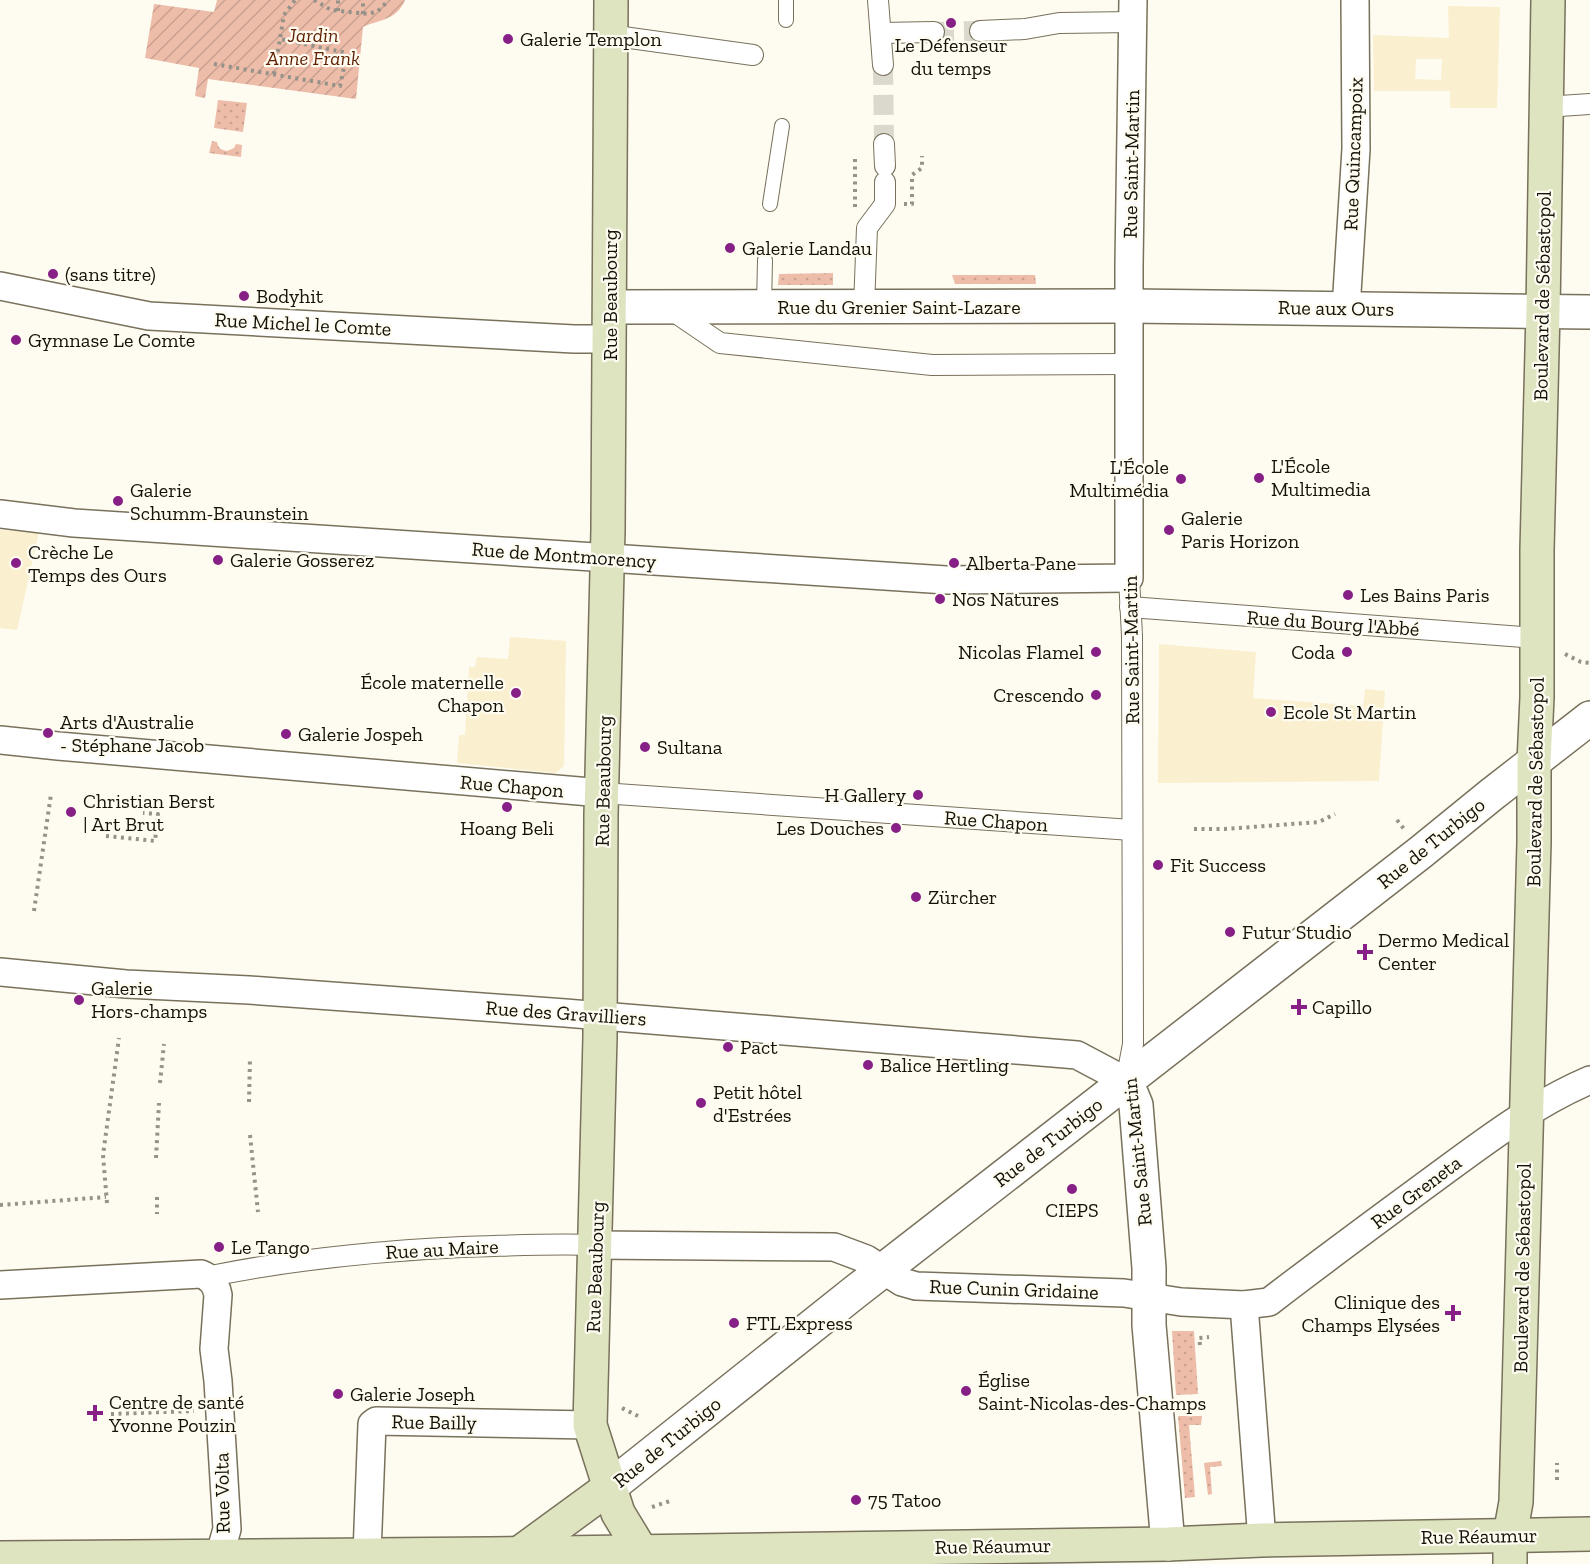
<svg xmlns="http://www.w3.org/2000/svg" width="1590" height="1564" viewBox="0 0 1590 1564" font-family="'Zilla Slab',serif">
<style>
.built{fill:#faf0cf;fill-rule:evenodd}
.grass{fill:url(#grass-dots)}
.garden{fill:url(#garden-furrows)}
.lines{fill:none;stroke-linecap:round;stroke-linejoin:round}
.pedestrian-tunnel{stroke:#dbd8ce;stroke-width:20;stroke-dasharray:20 10;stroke-linecap:butt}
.service-casing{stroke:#78715b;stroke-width:16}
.pedestrian-casing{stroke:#78715b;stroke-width:22}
.minor-casing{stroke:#78715b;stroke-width:30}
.tertiary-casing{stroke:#78715b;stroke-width:36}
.secondary-casing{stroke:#78715b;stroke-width:36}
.path{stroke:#959289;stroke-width:4;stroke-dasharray:3 4.5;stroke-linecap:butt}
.service{stroke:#fff;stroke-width:14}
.pedestrian{stroke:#fff;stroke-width:20}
.minor{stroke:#fff;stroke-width:27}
.tertiary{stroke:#fff;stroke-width:33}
.secondary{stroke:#dfe4c0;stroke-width:33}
.poi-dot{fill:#872086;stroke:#fefbf1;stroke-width:2}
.labels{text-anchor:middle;stroke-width:4.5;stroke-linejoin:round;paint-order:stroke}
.park-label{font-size:20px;font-style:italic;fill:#5f1f00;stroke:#fefbf1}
.poi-label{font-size:20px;fill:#131108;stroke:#fefbf1;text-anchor:start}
.street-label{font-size:20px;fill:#131108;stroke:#fefbf1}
</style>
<defs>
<pattern id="grass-dots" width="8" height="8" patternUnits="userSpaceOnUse" patternTransform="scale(1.5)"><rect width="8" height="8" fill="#edbda9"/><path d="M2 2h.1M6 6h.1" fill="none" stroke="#caa190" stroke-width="1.8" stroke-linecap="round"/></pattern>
<pattern id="garden-furrows" width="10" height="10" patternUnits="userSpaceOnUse" patternTransform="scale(1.5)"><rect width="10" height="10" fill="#edbda9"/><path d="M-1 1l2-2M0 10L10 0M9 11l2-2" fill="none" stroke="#caa190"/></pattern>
</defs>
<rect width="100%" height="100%" fill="#fefbf1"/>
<!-- built -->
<g class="built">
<path d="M1448 6 1500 7 1497 108H1450V91H1374L1373 35 1449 38ZM1416 59H1442L1441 80 1415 79Z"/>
<path d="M0 530 39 532 17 630 0 628Z"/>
<path d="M510 637 566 641 564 766 556 773 457 763 459 735H465L469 667H475L477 657 508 659Z"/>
<path d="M1159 644 1256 652 1253 698 1363 706 1365 689 1385 691 1379 781 1158 783Z"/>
</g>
<!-- grass -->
<g class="grass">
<path d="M218 100 247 103 243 132 214 128Z"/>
<path d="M212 141 217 142C218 148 221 150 227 151L234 148 236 144 242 145 241 157 209 153Z"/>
<path d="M833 273V285H778L779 274Z"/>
<path d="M952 275H1035L1036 284H955Z"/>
<path d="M1172 1331H1194L1198 1394 1176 1395Z"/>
<path d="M1178 1416H1202L1201 1425H1189L1195 1497 1185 1498Z"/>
<path d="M1221 1461 1222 1466 1210 1467 1212 1494 1208 1495 1204 1463Z"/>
</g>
<!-- garden -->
<path class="garden" d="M217 0H405C397 20 381 19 363 27L356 99 208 79 205 98 195 96 199 68 145 58 154 4 214 12Z"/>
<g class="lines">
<!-- pedestrian-tunnel -->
<g class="pedestrian-tunnel">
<path d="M934 32 980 31"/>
<path d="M883 65 884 144"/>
</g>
<defs>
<g id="service">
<path d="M786 0V20"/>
<path d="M770 204 782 126"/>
<path d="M764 306 765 260"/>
</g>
<g id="pedestrian">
<path d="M878 0 883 65"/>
<path d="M980 31 1025 29 1059 23 1133 22"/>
<path d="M881 33 934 32"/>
<path d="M611 38 623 37 753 55"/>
<path d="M1545 107 1590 104"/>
<path d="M884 144 885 166"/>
<path d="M864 307 867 228 885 204V182"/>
<path d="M670 309 720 343 932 365 1130 364"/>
<path d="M1130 607 1536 638"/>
<path d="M602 793 1132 830"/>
<path d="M1126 1081 1133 1044 1132 636 1129 578"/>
<path d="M211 1280 216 1275C297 1259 379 1251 462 1247 506 1246 551 1243 595 1245"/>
</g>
<g id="minor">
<path d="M0 286 149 316 574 339H610"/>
<path d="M1346 309 1356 149 1355 0"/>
<path d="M0 514 74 523 946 580 1129 578V265L1133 0"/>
<path d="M0 740 58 746 602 793"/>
<path d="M0 972 126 984 249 990 565 1013 1077 1055 1126 1081"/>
<path d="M595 1245 834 1247 866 1259 902 1282 916 1286 1124 1293 1181 1302 1244 1305 1269 1302C1321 1262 1374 1223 1427 1184 1479 1146 1531 1105 1590 1080"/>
<path d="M0 1285 201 1274C211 1278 216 1284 218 1295L214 1349 218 1381 227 1529 217 1564"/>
<path d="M1244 1305 1262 1540"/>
<path d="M367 1554 372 1424 376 1421 590 1425"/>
</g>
<g id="tertiary">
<path d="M610 307 1130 306 1590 312"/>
<path d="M1126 1081 1136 1105 1149 1268V1325L1168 1544"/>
<path d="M610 1487 855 1292 1421 852 1491 795 1590 718"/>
</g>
<g id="secondary">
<path d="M611 0 608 530 601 815 600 1037 590 1425 618 1513 641 1551"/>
<path d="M517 1555 610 1487"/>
<path d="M0 1558 490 1554 1168 1544 1262 1540 1590 1534"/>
<path d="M1510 1564V1535L1516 1502 1534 842V762L1537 697V550L1543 311 1548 0"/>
</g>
</defs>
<!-- service casing -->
<use href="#service" class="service-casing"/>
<!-- pedestrian casing -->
<use href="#pedestrian" class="pedestrian-casing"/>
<!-- minor casing -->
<use href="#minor" class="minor-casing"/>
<!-- tertiary casing -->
<use href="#tertiary" class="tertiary-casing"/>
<!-- secondary casing -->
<use href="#secondary" class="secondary-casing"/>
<!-- path -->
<g class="path">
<path d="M314 0 331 10 368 14 378 11 389 0"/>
<path d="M338 11V0"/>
<path d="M363 14V0"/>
<path d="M214 64 340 86 347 53 280 39"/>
<path d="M274 74 284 15 295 0"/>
<path d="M855 159V207"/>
<path d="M904 204H912V175L922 168V156"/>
<path d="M1565 654 1581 662 1590 663"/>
<path d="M1397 820 1404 829"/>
<path d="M1194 829H1225L1319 822 1335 814"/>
<path d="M106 836 155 841 158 814 143 813"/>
<path d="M34 911 51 794"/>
<path d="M160 1083 164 1044"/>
<path d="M249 1102 250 1058"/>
<path d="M250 1135 258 1212"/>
<path d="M156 1158 159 1103"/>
<path d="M157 1197V1214"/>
<path d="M107 1203 103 1155 119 1038"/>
<path d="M0 1205 106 1197"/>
<path d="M1200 1345 1199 1338 1209 1337"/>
<path d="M622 1408 638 1416"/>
<path d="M111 1414 194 1411"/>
<path d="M1557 1480V1463"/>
<path d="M652 1507 670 1501"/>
</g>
<!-- service -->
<use href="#service" class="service"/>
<!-- pedestrian -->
<use href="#pedestrian" class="pedestrian"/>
<!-- minor -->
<use href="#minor" class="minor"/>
<!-- tertiary -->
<use href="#tertiary" class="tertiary"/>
<!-- secondary -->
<use href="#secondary" class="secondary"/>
</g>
<!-- markers -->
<g class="poi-dot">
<circle cx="951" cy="23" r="6"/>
<circle cx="508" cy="39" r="6"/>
<circle cx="730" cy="248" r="6"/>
<circle cx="53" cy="274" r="6"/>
<circle cx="244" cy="296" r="6"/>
<circle cx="16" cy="340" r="6"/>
<circle cx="1259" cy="478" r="6"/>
<circle cx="1181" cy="479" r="6"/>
<circle cx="118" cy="501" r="6"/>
<circle cx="1169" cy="530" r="6"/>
<circle cx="218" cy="560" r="6"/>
<circle cx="16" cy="563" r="6"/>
<circle cx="954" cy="563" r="6"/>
<circle cx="1348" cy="595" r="6"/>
<circle cx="940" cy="599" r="6"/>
<circle cx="1096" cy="652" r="6"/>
<circle cx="1347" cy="652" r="6"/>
<circle cx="516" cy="693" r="6"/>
<circle cx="1096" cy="695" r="6"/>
<circle cx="1271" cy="712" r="6"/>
<circle cx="48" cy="733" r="6"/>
<circle cx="286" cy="734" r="6"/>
<circle cx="645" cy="747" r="6"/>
<circle cx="918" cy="795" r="6"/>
<circle cx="507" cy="807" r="6"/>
<circle cx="71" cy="812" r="6"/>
<circle cx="896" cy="828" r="6"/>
<circle cx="1158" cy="865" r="6"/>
<circle cx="916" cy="897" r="6"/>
<circle cx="1230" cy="932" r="6"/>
<path d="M1362 943h6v6h6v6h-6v6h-6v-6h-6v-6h6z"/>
<circle cx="79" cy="1000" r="6"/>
<path d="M1296 998h6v6h6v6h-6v6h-6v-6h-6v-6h6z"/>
<circle cx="728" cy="1047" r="6"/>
<circle cx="868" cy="1065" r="6"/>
<circle cx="701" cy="1103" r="6"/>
<circle cx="1072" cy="1189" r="6"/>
<circle cx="219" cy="1247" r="6"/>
<path d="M1450 1304h6v6h6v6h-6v6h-6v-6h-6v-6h6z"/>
<circle cx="734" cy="1323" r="6"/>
<circle cx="966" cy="1391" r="6"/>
<circle cx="338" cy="1394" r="6"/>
<path d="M92 1404h6v6h6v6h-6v6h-6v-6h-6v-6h6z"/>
<circle cx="856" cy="1500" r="6"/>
</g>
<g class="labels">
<!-- park labels -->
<g class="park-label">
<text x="313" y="42">Jardin<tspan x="313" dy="23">Anne Frank</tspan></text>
</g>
<!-- poi labels -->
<g class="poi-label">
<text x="520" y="46">Galerie Templon</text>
<text x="951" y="52" text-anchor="middle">Le Défenseur<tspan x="951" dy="23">du temps</tspan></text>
<text x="742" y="255">Galerie Landau</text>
<text x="65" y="281">(sans titre)</text>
<text x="256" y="303">Bodyhit</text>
<text x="28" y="347">Gymnase Le Comte</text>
<text x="1271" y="473">L'École<tspan x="1271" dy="23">Multimedia</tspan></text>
<text x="1169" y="474" text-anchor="end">L'École<tspan x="1169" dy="23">Multimédia</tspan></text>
<text x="130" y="497">Galerie<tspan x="130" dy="23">Schumm-Braunstein</tspan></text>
<text x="1181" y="525">Galerie<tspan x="1181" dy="23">Paris Horizon</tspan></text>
<text x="28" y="559">Crèche Le<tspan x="28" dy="23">Temps des Ours</tspan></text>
<text x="230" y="567">Galerie Gosserez</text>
<text x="966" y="570">Alberta Pane</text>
<text x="1360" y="602">Les Bains Paris</text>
<text x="952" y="606">Nos Natures</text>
<text x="1084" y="659" text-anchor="end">Nicolas Flamel</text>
<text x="1335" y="659" text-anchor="end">Coda</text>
<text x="504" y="689" text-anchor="end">École maternelle<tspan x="504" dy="23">Chapon</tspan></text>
<text x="1084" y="702" text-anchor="end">Crescendo</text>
<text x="1283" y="719">Ecole St Martin</text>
<text x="60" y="729">Arts d'Australie<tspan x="60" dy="23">- Stéphane Jacob</tspan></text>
<text x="298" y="741">Galerie Jospeh</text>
<text x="657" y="754">Sultana</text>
<text x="906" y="802" text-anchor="end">H Gallery</text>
<text x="83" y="808">Christian Berst<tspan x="83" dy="23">| Art Brut</tspan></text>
<text x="507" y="835" text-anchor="middle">Hoang Beli</text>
<text x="884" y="835" text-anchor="end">Les Douches</text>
<text x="1170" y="872">Fit Success</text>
<text x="928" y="904">Zürcher</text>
<text x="1242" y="939">Futur Studio</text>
<text x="1378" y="947">Dermo Medical<tspan x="1378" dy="23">Center</tspan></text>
<text x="91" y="995">Galerie<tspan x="91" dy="23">Hors-champs</tspan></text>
<text x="1312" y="1014">Capillo</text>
<text x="740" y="1054">Pact</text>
<text x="880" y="1072">Balice Hertling</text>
<text x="713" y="1099">Petit hôtel<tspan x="713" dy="23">d'Estrées</tspan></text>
<text x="1072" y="1217" text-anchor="middle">CIEPS</text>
<text x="231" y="1254">Le Tango</text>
<text x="1440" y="1309" text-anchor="end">Clinique des<tspan x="1440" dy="23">Champs Elysées</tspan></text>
<text x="746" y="1330">FTL Express</text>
<text x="978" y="1387">Église<tspan x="978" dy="23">Saint-Nicolas-des-Champs</tspan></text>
<text x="350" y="1401">Galerie Joseph</text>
<text x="109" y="1409">Centre de santé<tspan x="109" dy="23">Yvonne Pouzin</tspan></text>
<text x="868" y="1507">75 Tatoo</text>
</g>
<!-- street labels -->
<g class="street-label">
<text transform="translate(1353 154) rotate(-88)" y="7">Rue Quincampoix</text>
<text transform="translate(1131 164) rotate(-89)" y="7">Rue Saint-Martin</text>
<text transform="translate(610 295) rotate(-90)" y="7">Rue Beaubourg</text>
<text transform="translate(1542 296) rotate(-89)" y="7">Boulevard de Sébastopol</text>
<text x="899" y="314">Rue du Grenier Saint-Lazare</text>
<text transform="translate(1336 308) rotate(1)" y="7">Rue aux Ours</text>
<text transform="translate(303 324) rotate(3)" y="7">Rue Michel le Comte</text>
<text transform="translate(564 555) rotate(4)" y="7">Rue de Montmorency</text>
<text transform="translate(1333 623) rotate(4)" y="7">Rue du Bourg l'Abbé</text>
<text transform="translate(1131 650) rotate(-91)" y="7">Rue Saint-Martin</text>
<text transform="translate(603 781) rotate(-89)" y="7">Rue Beaubourg</text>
<text transform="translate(1535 782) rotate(-89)" y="7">Boulevard de Sébastopol</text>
<text transform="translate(512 786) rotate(5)" y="7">Rue Chapon</text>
<text transform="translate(996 821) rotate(4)" y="7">Rue Chapon</text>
<text transform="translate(1431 843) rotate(-39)" y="7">Rue de Turbigo</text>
<text transform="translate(566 1013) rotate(4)" y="7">Rue des Gravilliers</text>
<text transform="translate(1048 1142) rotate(-38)" y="7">Rue de Turbigo</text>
<text transform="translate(1137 1152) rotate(-96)" y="7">Rue Saint-Martin</text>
<text transform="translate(1416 1192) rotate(-37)" y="7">Rue Greneta</text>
<text transform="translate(442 1249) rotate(-3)" y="7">Rue au Maire</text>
<text transform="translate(595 1267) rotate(-88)" y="7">Rue Beaubourg</text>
<text transform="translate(1522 1268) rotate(-89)" y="7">Boulevard de Sébastopol</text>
<text transform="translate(1014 1289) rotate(2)" y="7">Rue Cunin Gridaine</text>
<text transform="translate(434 1422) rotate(1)" y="7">Rue Bailly</text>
<text transform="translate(667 1442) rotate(-39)" y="7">Rue de Turbigo</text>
<text transform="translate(222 1493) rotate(-91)" y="7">Rue Volta</text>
<text transform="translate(1479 1536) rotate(-1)" y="7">Rue Réaumur</text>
<text transform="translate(993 1546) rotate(-1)" y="7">Rue Réaumur</text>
</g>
</g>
</svg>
